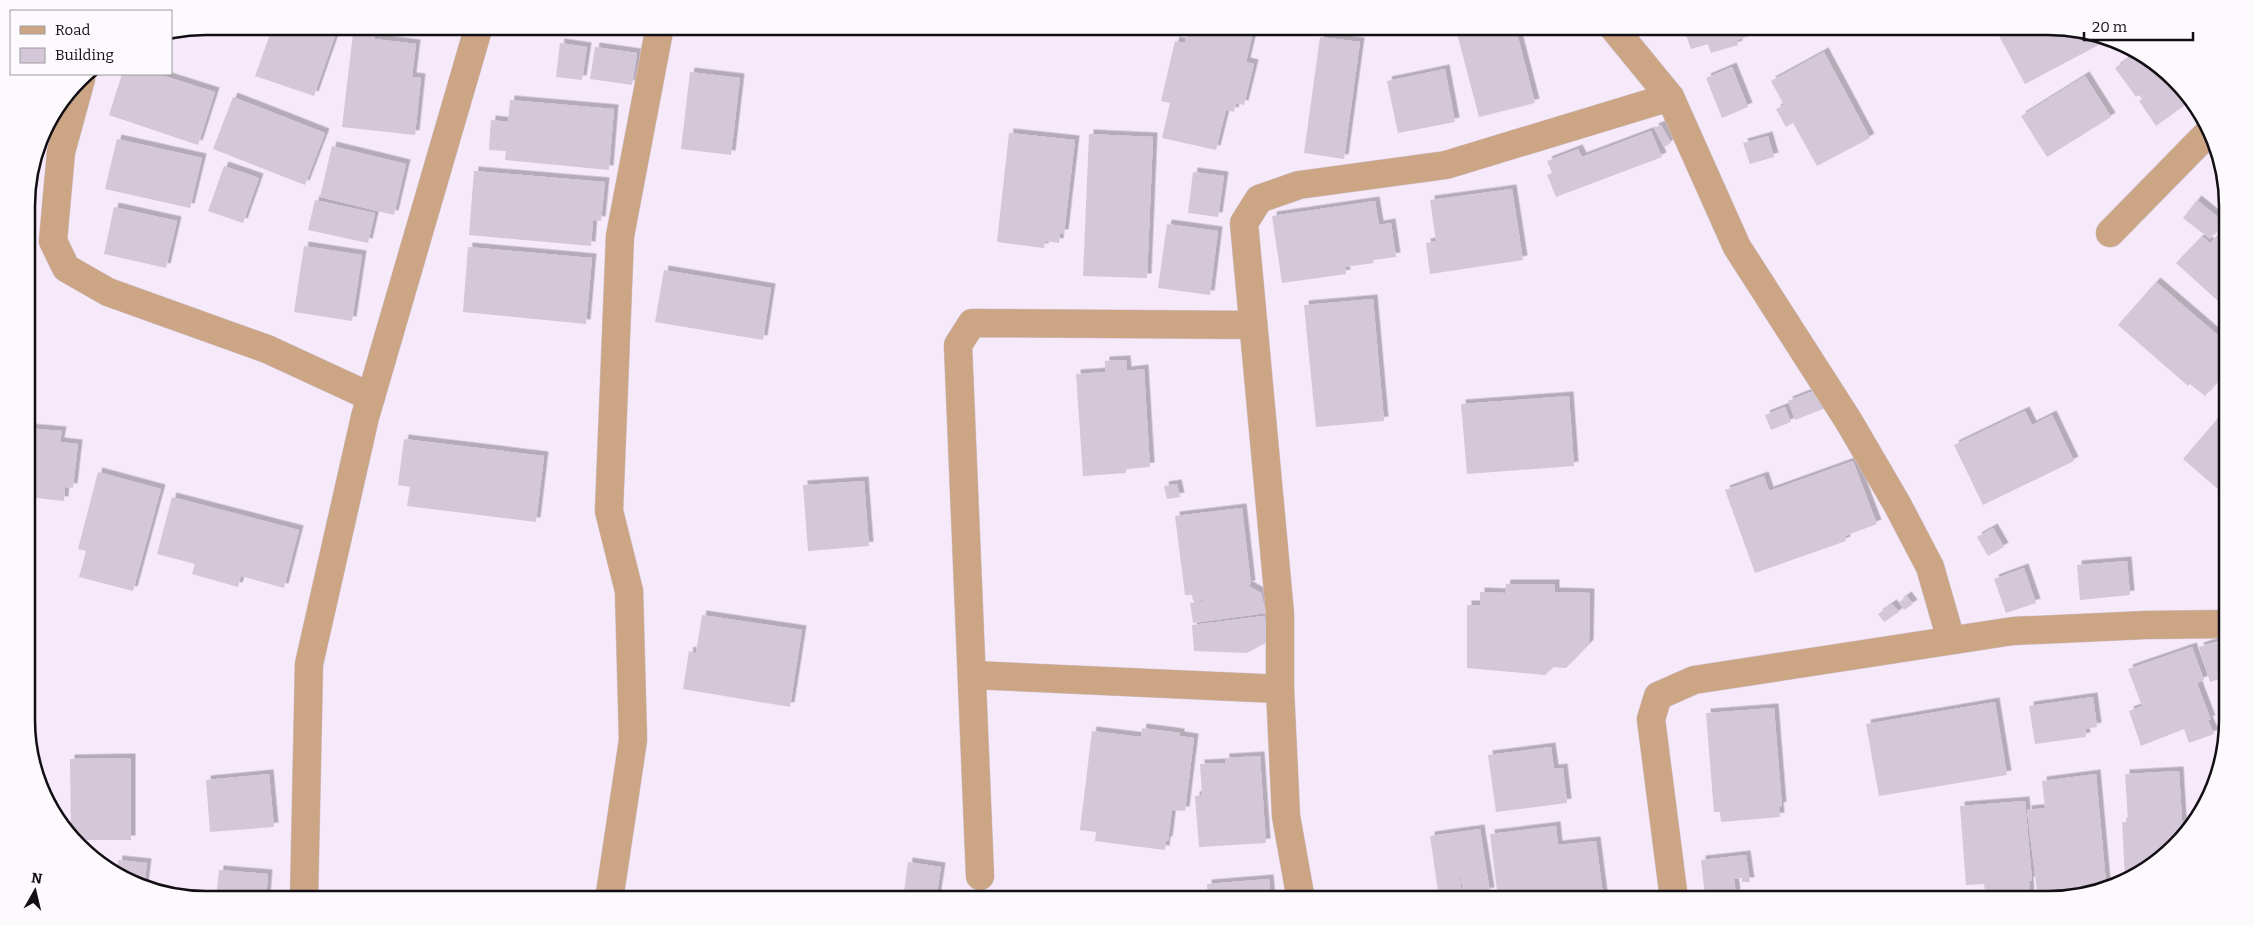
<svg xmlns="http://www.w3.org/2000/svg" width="2254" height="926" viewBox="0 0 2254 926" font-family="Bitter,serif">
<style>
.building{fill:#d3c7d8;filter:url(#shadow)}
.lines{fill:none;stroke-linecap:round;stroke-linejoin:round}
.minor-casing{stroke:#d1c6d5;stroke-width:29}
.minor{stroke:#cca584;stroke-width:28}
.rim{fill:none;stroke:#120e14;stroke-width:2.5}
</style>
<defs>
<filter id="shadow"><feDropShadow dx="4.5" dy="-4.5" stdDeviation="0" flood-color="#0004"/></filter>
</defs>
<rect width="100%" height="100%" fill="#f5e9fa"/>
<!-- building -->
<g class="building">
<path d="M273 26H317L336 33 314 96 255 76Z"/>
<path d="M1189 26H1240L1238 34 1252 37 1246 62 1254 64 1244 105 1236 103 1234 112 1226 110 1216 150 1162 138 1170 103 1161 101 1175 41 1185 43Z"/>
<path d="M1455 26H1515L1535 103 1479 117Z"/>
<path d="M1683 26H1764L1765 31 1737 40 1738 45 1711 53 1708 44 1691 49Z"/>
<path d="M2018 26H2048L2110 39 2025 84 1999 36Z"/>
<path d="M353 33 375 35V39L416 44 412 77 421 78 415 135 342 127Z"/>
<path d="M1320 37 1360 42 1344 159 1304 153Z"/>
<path d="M560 43 587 47 582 80 556 77Z"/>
<path d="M595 47 637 53 632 85 590 79Z"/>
<path d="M1824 52 1870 138 1817 166 1793 123 1786 127 1776 109 1784 105 1771 81Z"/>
<path d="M2135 54 2190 96 2192 100 2156 126 2139 101 2142 99 2139 95 2136 97 2115 68Z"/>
<path d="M1732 67 1748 107 1722 118 1706 78Z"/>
<path d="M1445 69 1455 122 1398 133 1387 81Z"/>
<path d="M690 72 740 78 731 155 681 149Z"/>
<path d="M122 74H158L215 92 198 145 109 115Z"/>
<path d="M2085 76 2111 117 2047 157 2021 116Z"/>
<path d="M233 97 325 133 305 185 213 149Z"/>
<path d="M510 100 614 109 609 170 505 160 506 151 489 150 491 120 508 122Z"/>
<path d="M1661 125 1671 143 1664 147 1654 128Z"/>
<path d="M1651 131 1662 157 1556 197 1547 175 1552 173 1547 161 1578 149 1582 157Z"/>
<path d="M1009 133 1075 140 1064 234H1060L1059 243 1045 241 1044 248 997 242Z"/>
<path d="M1089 134 1153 137 1147 278 1083 276Z"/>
<path d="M1768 136 1774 157 1750 164 1743 143Z"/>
<path d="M117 139 202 158 190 208 105 189Z"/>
<path d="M332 146 406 164 394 215 320 197Z"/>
<path d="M224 166 259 178 243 223 208 211Z"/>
<path d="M474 171 605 182 601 221 593 220 591 246 469 235Z"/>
<path d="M1193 172 1224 176 1218 217 1188 213Z"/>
<path d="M2226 184V198L2219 192Z"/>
<path d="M1512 189 1523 260 1430 274 1426 243 1436 241 1430 200Z"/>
<path d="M315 200 375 213 368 243 308 230Z"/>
<path d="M2197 200 2224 222 2210 239 2183 218Z"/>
<path d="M1375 201 1379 225 1391 223 1396 257 1373 260 1374 263 1345 267 1346 274 1282 283 1272 216Z"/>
<path d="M114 207 177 221 166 268 104 254Z"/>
<path d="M1167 224 1218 231 1210 295 1158 288Z"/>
<path d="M2226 226V254L2227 309 2176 263 2202 236 2210 243Z"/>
<path d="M304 246 362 255 352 321 294 312Z"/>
<path d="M468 247 592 258 586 324 463 312Z"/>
<path d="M664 270 771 288 763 340 655 322Z"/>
<path d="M2156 282 2227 343V371L2205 396 2190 384 2188 386 2118 325Z"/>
<path d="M1373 299 1384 421 1316 427 1304 305Z"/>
<path d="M1126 360 1127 371 1144 369 1150 467 1126 469V473L1083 476 1076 374 1105 372V361Z"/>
<path d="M1821 388 1828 407 1795 420 1788 401Z"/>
<path d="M1569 396 1574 466 1467 474 1461 404Z"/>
<path d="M1785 407 1791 422 1771 430 1765 415Z"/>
<path d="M2025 411 2032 425 2052 415 2074 461 1983 505 1954 445Z"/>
<path d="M2219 417 2227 424V497L2183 459Z"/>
<path d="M27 428 62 431 60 442 78 444 73 488 65 487 64 501 27 497Z"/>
<path d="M404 439 544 456 536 522 407 506 410 487 398 485Z"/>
<path d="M1853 461 1877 524 1845 536 1846 541 1755 573 1725 490 1764 476 1769 491Z"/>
<path d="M98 472 161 489 133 591 79 577 86 551 78 549Z"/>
<path d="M864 481 869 546 808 551 803 485Z"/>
<path d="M1177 484 1180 497 1167 499 1164 486Z"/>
<path d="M172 497 299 530 284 588 241 576 238 587 192 574 195 564 157 554Z"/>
<path d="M1242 508 1251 585H1247L1261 593 1266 613 1193 623 1190 603 1224 597 1193 601 1192 595H1185L1175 516Z"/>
<path d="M1993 528 2004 547 1988 556 1977 537Z"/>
<path d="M2127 561 2130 595 2080 600 2077 565Z"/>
<path d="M2024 568 2036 603 2006 613 1994 579Z"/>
<path d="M1506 584H1555V592L1590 593 1589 644 1566 668 1553 667 1545 675 1467 668V605H1480V592L1505 593Z"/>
<path d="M1907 596 1913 604 1904 610 1899 602Z"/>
<path d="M1892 604 1899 612 1884 622 1878 614Z"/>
<path d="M702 615 802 630 790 707 683 689 689 651 696 653Z"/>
<path d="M1264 616 1269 641 1247 653 1194 651 1192 625Z"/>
<path d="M2228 638V676L2210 682 2199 647Z"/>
<path d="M2192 647 2204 680 2197 683 2211 720H2208L2214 734 2189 743 2184 729 2141 746 2129 711 2142 706 2128 669Z"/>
<path d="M2093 697 2097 727 2085 729 2086 737 2035 744 2029 706Z"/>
<path d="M1995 702 2007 775 1879 796 1866 724Z"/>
<path d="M1774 708 1782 806 1779 807 1780 817 1721 822 1720 812H1714L1706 713Z"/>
<path d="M1142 728 1180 733V736L1194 738 1185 811 1172 810 1168 841H1166L1165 850 1095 841 1096 832 1080 830 1092 731 1141 737Z"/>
<path d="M1551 747 1554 769 1563 768 1567 803 1496 812 1488 755Z"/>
<path d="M1260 756 1266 843 1199 847 1195 796 1202 795 1200 764 1225 763V758Z"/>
<path d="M131 758V840H78L71 835 70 759Z"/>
<path d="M2179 771 2183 836 2148 869 2125 877 2122 822H2128L2125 774Z"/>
<path d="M269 774 274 827 210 832 206 780Z"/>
<path d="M2096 774 2106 883 2059 899H2038L2027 810 2045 808 2042 781Z"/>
<path d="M2025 801 2032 880 2029 881 2030 899H1986L1984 884 1966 885 1960 806Z"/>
<path d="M1556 826 1558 845 1596 841 1603 895 1568 899H1498L1490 834Z"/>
<path d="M1480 829 1490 892 1464 896 1458 861 1462 896 1439 898 1430 836Z"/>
<path d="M1746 855 1750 882H1742V878L1735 879 1733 872 1736 894 1705 897 1701 860Z"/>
<path d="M118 860 147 863 144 887 138 886 117 871Z"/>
<path d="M908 862 941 867 936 900H903Z"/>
<path d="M219 870 268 874 266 900H216Z"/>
<path d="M1269 879 1271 900H1208L1207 884Z"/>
</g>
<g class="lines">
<defs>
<g id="minor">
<path d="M1612 26 1670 97 1737 247 1848 420 1897 504 1930 567 1951 640"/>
<path d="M81 79 61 152 53 241 66 268 108 292 267 349 371 397"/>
<path d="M2110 233 2206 135"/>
<path d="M972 675 1280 689"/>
<path d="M980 876 958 345 972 323 1253 325"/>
<path d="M1674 899 1651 719 1658 696 1694 680 2013 631 2146 625 2227 624"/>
<path d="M304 900 309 664 365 417 479 26"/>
<path d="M609 900 633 740 629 591 609 511 620 236 660 26"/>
<path d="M1301 900 1286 816 1280 689V614L1244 223 1259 199 1299 185 1446 165 1670 97"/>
</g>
</defs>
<!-- minor casing -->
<use href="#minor" class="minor-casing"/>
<!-- minor -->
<use href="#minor" class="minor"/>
</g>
<!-- crop -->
<path d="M0 0H2254V926H0ZM206 35H2048A171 171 0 0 1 2219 206V720A171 171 0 0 1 2048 891H206A171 171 0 0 1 35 720V206A171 171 0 0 1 206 35Z" fill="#fcfafd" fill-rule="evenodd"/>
<path class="rim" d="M206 35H2048A171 171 0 0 1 2219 206V720A171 171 0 0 1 2048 891H206A171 171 0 0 1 35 720V206A171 171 0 0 1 206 35Z"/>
<!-- legend -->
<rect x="10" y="10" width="162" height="65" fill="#fcfafd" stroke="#9e9ca0"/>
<rect x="20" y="26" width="25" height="8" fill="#cca584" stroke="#9e9ca0"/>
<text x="55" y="35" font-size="15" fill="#120e14">Road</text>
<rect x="20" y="48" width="25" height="15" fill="#d3c7d8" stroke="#9e9ca0"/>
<text x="55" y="60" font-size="15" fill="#120e14">Building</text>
<!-- north arrow -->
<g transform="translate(35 891) rotate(8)" stroke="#fcfafd" stroke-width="4" paint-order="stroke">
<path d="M0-4L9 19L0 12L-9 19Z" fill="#120e14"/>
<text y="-8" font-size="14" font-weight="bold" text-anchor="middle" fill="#120e14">N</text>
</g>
<!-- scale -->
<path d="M2084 32v8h109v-8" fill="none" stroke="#120e14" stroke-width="2.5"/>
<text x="2092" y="32" font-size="15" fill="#120e14" stroke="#fcfafd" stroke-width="4" paint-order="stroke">20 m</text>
</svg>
